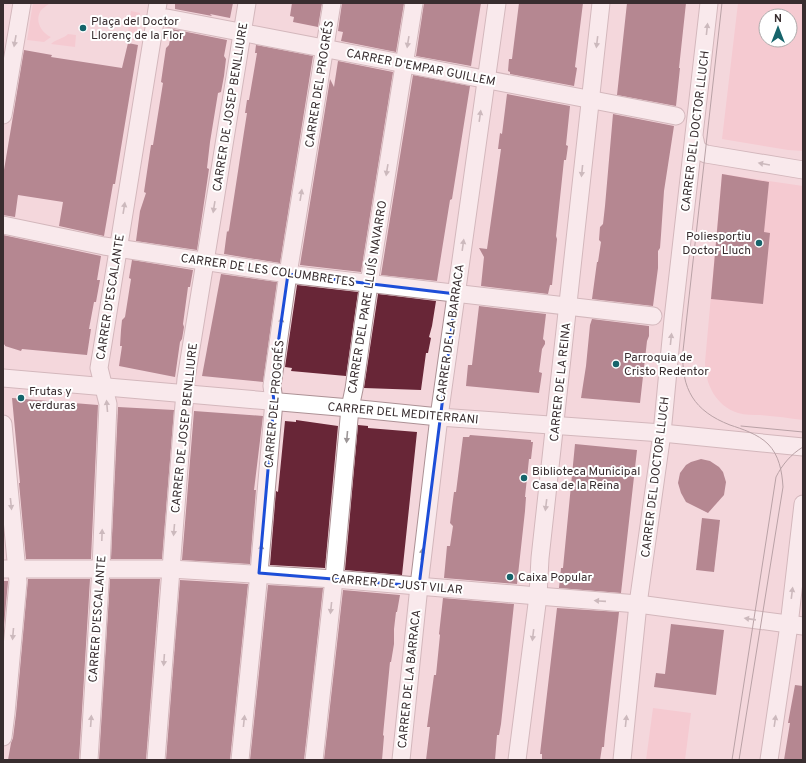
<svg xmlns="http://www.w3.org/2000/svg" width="806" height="763" viewBox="0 0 806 763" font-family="Overpass,sans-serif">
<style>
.green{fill:#f7bac4;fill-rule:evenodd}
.building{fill:#682637}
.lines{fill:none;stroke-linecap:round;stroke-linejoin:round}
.minor-casing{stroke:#ac9195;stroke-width:19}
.minor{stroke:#fff;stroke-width:17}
.tram{stroke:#726164;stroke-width:1}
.oneway{fill:#9c9697}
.marked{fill:none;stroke:#1d4ed8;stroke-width:3;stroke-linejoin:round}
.poi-dot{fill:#16646b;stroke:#fff;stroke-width:1.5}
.labels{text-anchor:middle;stroke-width:4;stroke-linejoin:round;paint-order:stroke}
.poi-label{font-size:12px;fill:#382d2f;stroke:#fff;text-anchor:start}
.street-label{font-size:12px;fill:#382d2f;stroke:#fff}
</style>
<rect width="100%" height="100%" fill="#f4d7dc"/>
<!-- green -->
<g class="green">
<path d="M33 3H50C47 6 42 8 40 12 35 22 42 33 51 37L44 42 27 40Z"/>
<path d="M738 3H803V151L788 150 722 139ZM766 16H790V40H766Z"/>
<path d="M131 11 140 13 135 40 127 39Z"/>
<path d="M68 34 76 35 75 47 51 44C56 39 63 39 68 34Z"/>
<path d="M722 174 803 186V420C789 418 774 416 760 415 753 415 745 415 738 413 716 406 705 384 705 362Z"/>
<path d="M653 708 691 713 685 760H646Z"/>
</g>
<!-- building -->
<g class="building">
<path d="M175 3H233L230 18 210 14 212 16 175 9Z"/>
<path d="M292 3H322L318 27 293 22 294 17 290 16Z"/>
<path d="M342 3H404L396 52 341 41 343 32 338 31Z"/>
<path d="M424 3H481L471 66 416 56Z"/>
<path d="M519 3H583L575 67 577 68 574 86 510 74V72L508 71 509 59H512Z"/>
<path d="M627 3H686L679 68H680L676 106 617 95Z"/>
<path d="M172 29 227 40 224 56 226 59 224 76 221 92 218 93 210 142 207 168 209 169 197 250 136 241 140 211 146 193 144 192 151 145H153L163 83 161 82 166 48 169 45Z"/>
<path d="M128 43 138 45 115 184H113L104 236 59 226 63 202 18 195 15 217 3 215V176L24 50 52 55 51 57 122 68Z"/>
<path d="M256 45 313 56 280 263 224 254 227 231 228 232 229 230 244 132 247 113H245L247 100H249L257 53H255Z"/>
<path d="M338 61 393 72 361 272 300 265 330 79 334 87Z"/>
<path d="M413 75 470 86 452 199 450 200 437 281 381 275Z"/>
<path d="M507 94 570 106 566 145 568 146 566 160H564L556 236 557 239 555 257 552 285H550L548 294 481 286 484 257 479 248 487 249 501 149H498L500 133 502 134Z"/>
<path d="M613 114 674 126 664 191 661 235 660 248 658 251V268L653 306 592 299 597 262H598L601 242 599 240 600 227 603 224 605 206Z"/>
<path d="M722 174 769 182 764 232 770 233 763 304 711 299Z"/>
<path d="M3 235 101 256 97 280H100L96 302H94L89 329H91L87 355 22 349 21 351 5 346V345L3 344Z"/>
<path d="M132 260 193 270 190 287H188L183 324 184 327 182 339 180 342 175 377 119 366 122 346H120L121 330 122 320 125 317 131 279 129 278Z"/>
<path d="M221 274 277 282 263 382 202 376Z"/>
<path d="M297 285 358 292 346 376 291 371 292 368 285 367Z"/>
<path d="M378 294 436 301 432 326 429 337 431 338 428 353H426L421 390 364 388Z"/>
<path d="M479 306 546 314 543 339 545 341V344L542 349 539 372 542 373 539 393 466 386 468 365H472Z"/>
<path d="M592 319 649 326V336L647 341 640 403 581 398 586 366 590 325Z"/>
<path d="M12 398 98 405 91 559H26L19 483H20Z"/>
<path d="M118 407 174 410 162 559H111Z"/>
<path d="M194 411 263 416 254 490H256L250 564 182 560Z"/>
<path d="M296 420 338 426 325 568 270 565 276 491 278 492 285 421 296 422Z"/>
<path d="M358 425 368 426V428L417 432 402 575 345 570Z"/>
<path d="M470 435 531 440V442H533L531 459H529L525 497H526L525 511 517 584 444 578 447 546H450L453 526 450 523 452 507 454 492H456L463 437H469Z"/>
<path d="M575 444 637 450 621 593 559 588 561 568H563Z"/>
<path d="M701 459 710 461 719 467 723 472 726 482 724 495 708 513 686 502 681 493 678 483 680 473 686 465 691 462Z"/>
<path d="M702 518 720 520 714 572 696 570Z"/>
<path d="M28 579H90L79 760H8L11 743 13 738 16 714Z"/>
<path d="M110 579H160L146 760H99Z"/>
<path d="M180 580 248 584 230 760H166Z"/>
<path d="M3 581H8V582L3 636Z"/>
<path d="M268 585 323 588 304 760H250Z"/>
<path d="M343 590 400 595 397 612H396L394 629V644L391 662H390L383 735 384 736 382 760H324Z"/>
<path d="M443 598 514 604 501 724 499 735H497L495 760H426L430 727H427L434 675H436L440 635 439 634Z"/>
<path d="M557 608 619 612 605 735 604 747H602L600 760H542V754H540Z"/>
<path d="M671 624 724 630 716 695 654 687 656 673 665 674Z"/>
<path d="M795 685 803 686V760H784L790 723H788Z"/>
</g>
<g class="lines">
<defs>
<g id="minor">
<path d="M167 18 676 116"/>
<path d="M3 115 22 3"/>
<path d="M695 140C696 148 698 151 706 154L803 170"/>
<path d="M3 225 104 246 288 274 653 316"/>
<path d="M3 378 350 408 439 417 662 433 803 447"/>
<path d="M3 424 18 582 6 713 3 737"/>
<path d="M3 569H171L334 579 538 596 638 604 803 626"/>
<path d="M89 760 101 568 108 404 99 368 158 3"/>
<path d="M156 760 186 379 247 3"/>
<path d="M240 760 259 573 274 401 272 386 288 274 332 3"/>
<path d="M314 760 334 579 350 408 354 389 369 284 414 3"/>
<path d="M401 760 419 586 439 417 497 3"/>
<path d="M517 760 538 596 540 558 601 3"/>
<path d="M622 760 638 604 662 433 673 319 709 3"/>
<path d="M769 760 789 625 803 504"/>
</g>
</defs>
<!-- minor casing -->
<use href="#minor" class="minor-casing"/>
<!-- minor -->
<use href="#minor" class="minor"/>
<!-- tram -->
<g class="tram">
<path d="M722 3 683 351C681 389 694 411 730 425 742 429 758 434 768 444 779 455 782 471 783 487L739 760"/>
<path d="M741 426 803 432"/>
<path d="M732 760 776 477C782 465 791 454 803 447"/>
</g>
</g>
<!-- one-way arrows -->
<defs><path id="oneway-solid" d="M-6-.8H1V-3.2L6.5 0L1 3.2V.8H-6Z"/></defs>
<g class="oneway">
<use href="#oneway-solid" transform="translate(707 29) rotate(-84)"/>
<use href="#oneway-solid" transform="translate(15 41) rotate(100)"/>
<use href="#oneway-solid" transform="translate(408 42) rotate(99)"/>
<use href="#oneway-solid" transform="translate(597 42) rotate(97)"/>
<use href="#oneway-solid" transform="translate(480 116) rotate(-82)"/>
<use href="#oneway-solid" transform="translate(764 164) rotate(-170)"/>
<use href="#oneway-solid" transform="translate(387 170) rotate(99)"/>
<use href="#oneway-solid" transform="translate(582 171) rotate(96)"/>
<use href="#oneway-solid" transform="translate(301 195) rotate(-81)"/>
<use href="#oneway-solid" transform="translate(214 207) rotate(99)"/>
<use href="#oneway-solid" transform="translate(124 208) rotate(-81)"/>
<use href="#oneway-solid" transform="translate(463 245) rotate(-82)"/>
<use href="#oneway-solid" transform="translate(281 323) rotate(-82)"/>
<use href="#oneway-solid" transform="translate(671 339) rotate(-84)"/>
<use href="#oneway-solid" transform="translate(107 406) rotate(-95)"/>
<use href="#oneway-solid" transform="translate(347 437) rotate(95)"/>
<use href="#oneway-solid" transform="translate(11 504) rotate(84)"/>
<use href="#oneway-solid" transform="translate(546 505) rotate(97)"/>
<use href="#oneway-solid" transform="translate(174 530) rotate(95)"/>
<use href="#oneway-solid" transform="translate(102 535) rotate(-88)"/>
<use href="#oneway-solid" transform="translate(261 550) rotate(-85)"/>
<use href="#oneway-solid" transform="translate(422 554) rotate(-83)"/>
<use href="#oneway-solid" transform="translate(792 593) rotate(-83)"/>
<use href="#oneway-solid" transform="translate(600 601) rotate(-176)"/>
<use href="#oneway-solid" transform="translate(331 608) rotate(96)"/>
<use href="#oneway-solid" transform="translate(750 619) rotate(-172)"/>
<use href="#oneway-solid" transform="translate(13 634) rotate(95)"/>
<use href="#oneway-solid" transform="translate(533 635) rotate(97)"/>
<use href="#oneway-solid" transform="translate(164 660) rotate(94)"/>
<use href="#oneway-solid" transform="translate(91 721) rotate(-86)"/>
<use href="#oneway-solid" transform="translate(244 721) rotate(-84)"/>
<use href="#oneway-solid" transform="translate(626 721) rotate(-84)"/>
<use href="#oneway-solid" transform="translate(775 721) rotate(-82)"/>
</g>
<!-- marked area -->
<path d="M0 0H806V763H0ZM288 274 456 294 419 586 259 573 274 401 272 386Z" fill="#f4d7dc" fill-opacity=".55" fill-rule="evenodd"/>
<path class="marked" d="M288 274 456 294 419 586 259 573 274 401 272 386Z"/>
<!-- markers -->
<g class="poi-dot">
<circle cx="83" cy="28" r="4"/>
<circle cx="759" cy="243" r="4"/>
<circle cx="616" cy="364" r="4"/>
<circle cx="21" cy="398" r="4"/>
<circle cx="524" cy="478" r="4"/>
<circle cx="510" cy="577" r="4"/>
</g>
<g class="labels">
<!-- poi labels -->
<g class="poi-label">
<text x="91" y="25">Plaça del Doctor<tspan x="91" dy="14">Llorenç de la Flor</tspan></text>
<text x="751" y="240" text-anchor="end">Poliesportiu<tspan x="751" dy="14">Doctor Lluch</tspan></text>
<text x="624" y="361">Parroquia de<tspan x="624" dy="14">Cristo Redentor</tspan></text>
<text x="29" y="395">Frutas y<tspan x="29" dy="14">verduras</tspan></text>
<text x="532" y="475">Biblioteca Municipal<tspan x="532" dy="14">Casa de la Reina</tspan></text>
<text x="518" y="581">Caixa Popular</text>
</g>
<!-- street labels -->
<g class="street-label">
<text transform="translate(421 67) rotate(11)" y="4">CARRER D'EMPAR GUILLEM</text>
<text transform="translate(319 84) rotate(-81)" y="4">CARRER DEL PROGRÉS</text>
<text transform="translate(230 107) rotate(-81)" y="4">CARRER DE JOSEP BENLLIURE</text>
<text transform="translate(695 131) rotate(-83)" y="4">CARRER DEL DOCTOR LLUCH</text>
<text transform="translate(268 270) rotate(8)" y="4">CARRER DE LES COLUMBRETES</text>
<text transform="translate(110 297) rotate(-81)" y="4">CARRER D'ESCALANTE</text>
<text transform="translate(367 297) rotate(-81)" y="4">CARRER DEL PARE LLUÍS NAVARRO</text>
<text transform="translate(450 333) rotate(-82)" y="4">CARRER DE LA BARRACA</text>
<text transform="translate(560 382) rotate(-84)" y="4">CARRER DE LA REINA</text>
<text transform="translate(274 404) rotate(-85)" y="4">CARRER DEL PROGRÉS</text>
<text transform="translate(403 413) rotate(5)" y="4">CARRER DEL MEDITERRANI</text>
<text transform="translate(184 428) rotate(-84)" y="4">CARRER DE JOSEP BENLLIURE</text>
<text transform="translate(655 477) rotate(-83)" y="4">CARRER DEL DOCTOR LLUCH</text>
<text transform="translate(397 584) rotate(5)" y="4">CARRER DE JUST VILAR</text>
<text transform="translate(97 619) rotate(-86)" y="4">CARRER D'ESCALANTE</text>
<text transform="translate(409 679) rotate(-84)" y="4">CARRER DE LA BARRACA</text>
</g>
</g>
<!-- border -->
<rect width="806" height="763" fill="none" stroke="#382d2f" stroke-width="8"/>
<!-- north arrow -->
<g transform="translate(778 28)"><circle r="19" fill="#ffffff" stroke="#afabac"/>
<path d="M0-3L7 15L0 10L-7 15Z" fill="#16646b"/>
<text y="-6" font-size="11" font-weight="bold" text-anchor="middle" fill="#382d2f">N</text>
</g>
</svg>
